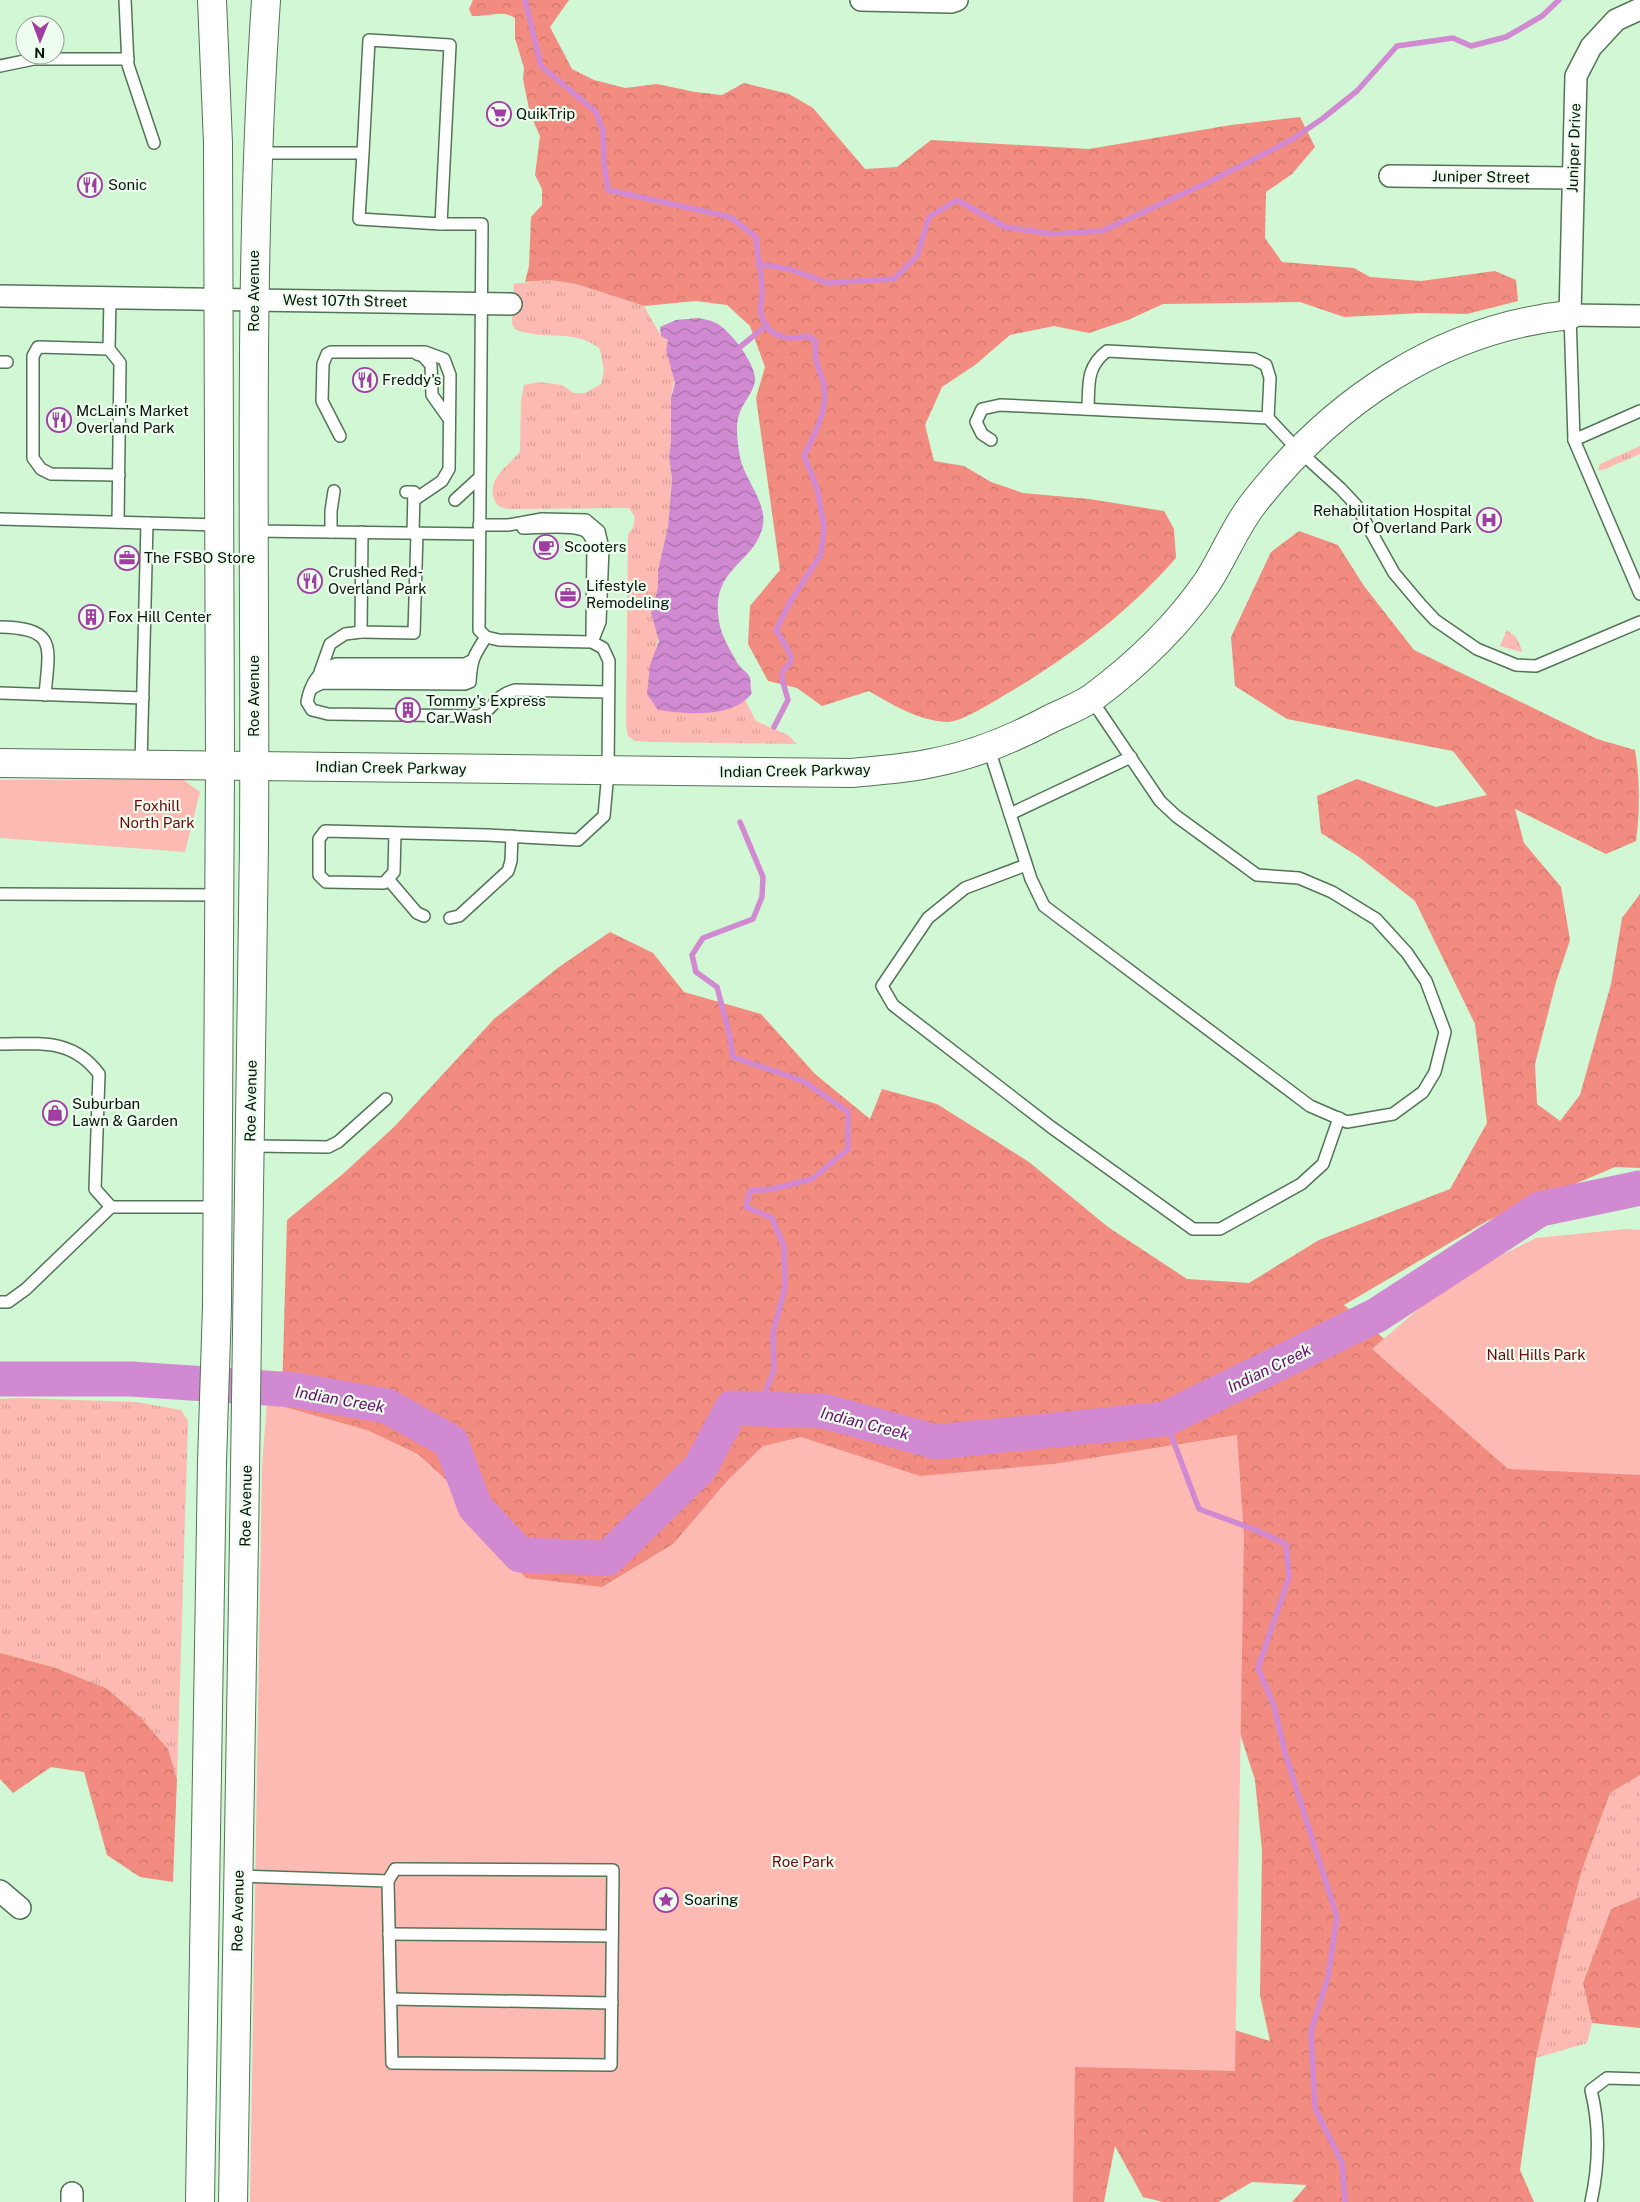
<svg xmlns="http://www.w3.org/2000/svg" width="1640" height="2202" viewBox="0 0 1640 2202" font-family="'Public Sans',sans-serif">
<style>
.grass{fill:url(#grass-tufts)}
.forest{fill:url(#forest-crowns)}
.park{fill:#fdbab2}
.water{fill:url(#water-waves)}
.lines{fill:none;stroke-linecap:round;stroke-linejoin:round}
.stream{stroke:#d18ad1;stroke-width:5.5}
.river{stroke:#d18ad1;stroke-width:35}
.lane-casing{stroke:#537456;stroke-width:14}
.street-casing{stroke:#537456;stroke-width:24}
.secondary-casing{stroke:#537456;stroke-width:30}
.lane{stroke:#fff;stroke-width:11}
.street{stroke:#fff;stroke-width:21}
.secondary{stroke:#fff;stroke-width:28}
.labels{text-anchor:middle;stroke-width:4.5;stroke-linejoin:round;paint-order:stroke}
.poi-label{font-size:15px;fill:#071408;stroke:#eefdef;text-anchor:start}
.street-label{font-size:15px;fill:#071408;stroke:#eefdef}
.park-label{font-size:15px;fill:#690c0d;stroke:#eefdef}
.water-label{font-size:16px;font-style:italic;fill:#660d68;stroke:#eefdef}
</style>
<defs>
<pattern id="grass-tufts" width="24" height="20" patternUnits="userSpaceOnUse" patternTransform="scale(1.25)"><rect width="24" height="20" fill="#fdbab2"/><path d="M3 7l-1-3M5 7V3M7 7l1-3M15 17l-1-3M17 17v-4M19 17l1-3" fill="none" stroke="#d79f98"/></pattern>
<pattern id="forest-crowns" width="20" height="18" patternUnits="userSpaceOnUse" patternTransform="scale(1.25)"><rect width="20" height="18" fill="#f28b80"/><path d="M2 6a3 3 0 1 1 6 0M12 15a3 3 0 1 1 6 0" fill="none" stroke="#ce776d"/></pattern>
<pattern id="water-waves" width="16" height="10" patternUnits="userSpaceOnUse" patternTransform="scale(1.25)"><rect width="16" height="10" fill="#d18ad1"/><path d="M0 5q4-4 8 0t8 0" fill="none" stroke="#a870a8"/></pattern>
</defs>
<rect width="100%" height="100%" fill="#d1f7d4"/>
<!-- grass -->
<g class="grass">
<path d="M549 280 576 284 644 306 661 336 665 337 669 342 666 350 675 375 671 398V442L669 456 672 479 668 527 658 570V587L651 613 659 635 656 648 734 705 745 700 756 721 788 735 797 744 654 742 635 741 628 736 626 724 628 534 633 528 635 517 629 508 509 509C501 508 497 506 494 499 487 478 508 466 520 452L521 400 524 385 539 382 562 385 574 393H585L601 384 604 371 600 349C573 327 544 342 515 329L512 324 514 284Z"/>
<path d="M1640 446V454L1603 470H1598L1600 464Z"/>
<path d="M1507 630 1516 637 1522 650 1521 652 1500 646Z"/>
<path d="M20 1398 136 1402 181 1410 188 1421 177 1779 168 1749 140 1717 106 1688 53 1667 0 1653V1399Z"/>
<path d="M1640 1775V1897L1611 1909 1583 1983 1592 2023 1587 2043 1536 2058 1560 1951 1582 1870 1610 1793Z"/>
</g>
<!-- forest -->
<g class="forest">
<path d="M473 0H569L550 27 572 69 594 80 625 88 657 84 695 92 722 95 744 83 789 94 813 108 865 169 897 167 931 140 1089 149 1231 125 1300 117 1315 147 1292 174 1266 192 1265 238 1282 262 1354 268 1370 277 1421 281 1495 271 1516 280 1518 301 1467 314 1421 313 1344 317 1300 302 1163 304 1128 320 1089 333 1054 326 1010 335 975 365 942 387 925 425 934 461 964 466 991 482 1023 493 1089 499 1164 511 1174 529 1176 558C1125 616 1065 660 998 699 986 706 959 723 946 722 917 720 893 705 869 691L822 706 797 688 768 681 748 644 750 606 780 570 756 398 765 367 750 326 727 305 696 301 644 306 576 284 549 280 525 282 529 266 531 217 542 205V189L535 175 540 136 530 114 523 79 524 68 515 38V18C502 9 487 17 472 16L469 9Z"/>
<path d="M1299 531 1338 545 1364 586 1414 650 1597 739 1635 750C1640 779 1640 812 1636 841L1606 854 1515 809 1524 843 1561 887 1570 940 1556 982 1535 1064 1537 1104 1560 1121 1580 1095 1611 984 1622 918 1640 894V1168L1615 1167 1487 1221 1344 1305 1458 1401 1640 1461V1775L1610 1793 1582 1870 1560 1951 1536 2058 1520 2170 1534 2202H1292L1307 2185 1252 2182 1218 2202H1163L1143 2197 1115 2146 1104 2202H1043L1057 2077 1114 2035 1196 2018 1270 2041 1260 1995 1262 1850 1255 1780 1217 1662 579 1611 279 1502 287 1220 344 1173 394 1127 494 1019 559 967 610 932 653 953 684 992 761 1014 815 1074 870 1119 882 1089 937 1104 1029 1162 1108 1227 1187 1279 1249 1283 1319 1240 1450 1189 1487 1123 1475 1024 1415 901 1359 857 1321 833 1317 796 1357 779 1436 807 1487 795 1453 751 1287 719 1235 686 1231 637 1271 552Z"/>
<path d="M0 1653 53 1667 106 1688 140 1717 168 1749 177 1779 173 1882 140 1877 107 1855 84 1772 51 1767 13 1793 0 1779Z"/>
<path d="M1640 1897V2028L1592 2023 1583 1983 1611 1909Z"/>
</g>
<!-- park -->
<g class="park">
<path d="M182 779 200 792 185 852 0 838V780Z"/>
<path d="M1626 1229 1640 1230V1475L1508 1469 1372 1349 1453 1279 1536 1238Z"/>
<path d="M267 1402 367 1430 418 1454 454 1487 488 1538 526 1578 602 1587 673 1544 727 1481 763 1446 801 1437 920 1476 1053 1464 1237 1435 1244 1535 1235 2071 1075 2067 1073 2202H250L262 1466Z"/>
</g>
<!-- water -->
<path class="water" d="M698 318C703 319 710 320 716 323 730 330 757 365 755 381 753 394 742 403 739 415 735 426 738 446 740 457 744 479 767 502 763 525 756 562 714 567 718 613 719 633 729 648 738 664 741 669 749 673 750 678 751 682 750 687 752 693 733 719 686 714 658 710L647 694 650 665 659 641 651 613 658 587V570L668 527 672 479 669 456 671 442V398L675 383 666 350 668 340 661 336 660 327 676 320Z"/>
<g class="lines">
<!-- stream -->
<g class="stream">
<path d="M525 0 541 66 596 112 603 131 604 164 608 190 730 217 756 237C757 255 762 273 762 291 763 298 759 307 761 314 767 337 787 341 807 336L816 341C813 365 820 366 824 386 828 411 814 435 804 456L817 488 824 527 821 554 790 602 776 630 787 648 791 657 790 664 783 670 782 679 788 700 774 727"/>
<path d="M758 264 789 269 828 283 894 279 917 256 929 217 957 200 1005 227 1053 234 1102 231 1211 181 1291 140 1322 119 1357 91 1397 46 1453 38 1471 46 1506 37 1542 16 1559 0"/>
<path d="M740 347 767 325"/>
<path d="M740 1408 765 1393 774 1370 773 1333 785 1287 784 1247 772 1218 746 1207 750 1191 772 1189 812 1179 848 1149V1112L803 1081 733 1057 729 1033 717 987 696 972 692 955 703 938 753 919 762 897 763 877 740 822"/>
<path d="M1165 1419 1199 1509 1253 1529 1286 1544 1289 1577 1258 1668 1274 1706 1285 1753 1337 1917 1328 1977 1311 2031 1315 2108 1342 2163 1345 2202"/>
</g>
<!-- river -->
<path class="river" d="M0 1379H131L295 1390 387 1406 451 1442 475 1507 520 1555 608 1558 700 1468 732 1408 824 1411 936 1442 1165 1419 1377 1315 1540 1209 1640 1188"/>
<defs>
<g id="lane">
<path d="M125 0 128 65 154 143"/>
<path d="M0 66 34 59H128"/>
<path d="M259 153H363L359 219 441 224 450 45 369 40 363 153"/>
<path d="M110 298 109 349 120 363 118 522"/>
<path d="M1570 315 1574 440 1640 594"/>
<path d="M109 349 38 347 33 356V458L41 469 51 474 119 475"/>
<path d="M417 354 423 356 431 365 432 395 449 419"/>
<path d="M0 362H7"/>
<path d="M1088 409C1089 384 1086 367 1107 351L1254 359 1266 365 1270 378 1268 418"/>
<path d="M340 436 322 401 323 364 327 354 331 352H425L444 359 450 375 449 469 442 481 414 500"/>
<path d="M991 440 982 434 976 422 982 409 1000 405 1268 418 1298 450 1341 489 1356 505 1394 573 1421 605 1435 620 1477 649 1516 665 1536 666 1640 622"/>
<path d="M1574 440 1640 411"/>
<path d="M406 492H414L413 533"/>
<path d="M455 500 479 478"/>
<path d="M0 519 219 525"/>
<path d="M479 525H508L542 519 586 520 599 531 603 548 600 622 592 642"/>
<path d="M523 528C537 528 573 524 585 531 589 533 592 540 593 544L592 635"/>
<path d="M255 531 479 534"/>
<path d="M331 532V511L334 491"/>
<path d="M362 532 361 632 414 633 417 533"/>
<path d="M0 627C58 628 49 647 45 695"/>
<path d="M471 661 465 664H336C319 669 310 685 307 702L312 710 328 714 479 716C495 708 495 695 515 690L608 692"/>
<path d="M320 672 330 644 345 634 361 632"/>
<path d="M319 676 328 673 466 674 471 671"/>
<path d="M312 688 322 683 465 684 470 682C471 660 474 655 486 637"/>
<path d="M0 693 143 698"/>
<path d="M988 746 1031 879 1044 906 1310 1106 1347 1122 1393 1114 1423 1092 1435 1072 1445 1032 1426 981 1407 953 1376 919 1332 892 1299 878 1257 875 1176 816 1160 801 1091 699"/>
<path d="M141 765 147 523"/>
<path d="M1010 814 1131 757"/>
<path d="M395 833 394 872 384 883 326 882 319 875V839L325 831 487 835 578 840 604 816 608 772 609 661 603 648 592 642 499 640 486 637 479 630 482 224H441"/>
<path d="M1026 865 965 888 928 918 882 986 893 1005 1051 1127 1193 1229H1220L1301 1184 1323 1164 1339 1118"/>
<path d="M388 879 417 913 424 916"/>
<path d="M0 894 219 895"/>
<path d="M450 918 459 916 508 871 511 861 512 836"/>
<path d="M0 1044C40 1044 72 1038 99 1074L95 1189 111 1207"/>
<path d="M251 1146 328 1147 338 1142 386 1099"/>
<path d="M0 1302H8L26 1289 111 1207H217"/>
<path d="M238 1876 388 1881 395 1869 613 1870 611 2065 392 2063 388 1881"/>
<path d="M389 1934 612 1936"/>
<path d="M391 1999 612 2003"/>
<path d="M1591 2202C1599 2165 1600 2126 1591 2090L1607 2078 1640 2079"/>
</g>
<g id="street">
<path d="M861 0 951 2 957 0"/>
<path d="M1640 9 1616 20 1591 47 1576 76 1570 315 1640 316"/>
<path d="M1390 176 1573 178"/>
<path d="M0 296 511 304"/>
<path d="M0 1891 20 1908"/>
<path d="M72 2202V2193"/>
</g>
<g id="secondary">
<path d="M0 763 852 773C878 770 905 769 932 763 974 755 1015 738 1052 718 1065 712 1080 706 1092 698 1135 666 1178 625 1208 581 1224 556 1235 527 1253 504 1332 402 1440 328 1570 315"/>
<path d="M200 2202 212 1462 217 1306 220 766 218 143 212 0"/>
<path d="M233 2202C240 1748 249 1295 254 841 256 560 247 280 266 0"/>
</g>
</defs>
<!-- lane casing -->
<use href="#lane" class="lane-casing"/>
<!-- street casing -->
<use href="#street" class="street-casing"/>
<!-- secondary casing -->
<use href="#secondary" class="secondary-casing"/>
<!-- lane -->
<use href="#lane" class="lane"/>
<!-- street -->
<use href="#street" class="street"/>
<!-- secondary -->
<use href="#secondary" class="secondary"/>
</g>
<!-- icons -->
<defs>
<symbol id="supermarket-ring" viewBox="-11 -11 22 22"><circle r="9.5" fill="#eefdef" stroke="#a13ea3" stroke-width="1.5"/><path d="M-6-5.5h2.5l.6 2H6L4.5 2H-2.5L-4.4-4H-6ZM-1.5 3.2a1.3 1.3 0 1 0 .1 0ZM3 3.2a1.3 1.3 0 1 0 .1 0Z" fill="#a13ea3"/></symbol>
<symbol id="restaurant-ring" viewBox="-11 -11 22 22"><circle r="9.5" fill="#eefdef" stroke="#a13ea3" stroke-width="1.5"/><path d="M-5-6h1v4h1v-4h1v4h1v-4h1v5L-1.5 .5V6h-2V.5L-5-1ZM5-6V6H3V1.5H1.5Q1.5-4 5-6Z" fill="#a13ea3"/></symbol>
<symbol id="hospital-ring" viewBox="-11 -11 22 22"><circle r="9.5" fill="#eefdef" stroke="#a13ea3" stroke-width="1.5"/><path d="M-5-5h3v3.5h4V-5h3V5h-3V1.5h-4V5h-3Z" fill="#a13ea3"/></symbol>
<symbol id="cafe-ring" viewBox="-11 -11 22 22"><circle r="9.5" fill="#eefdef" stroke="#a13ea3" stroke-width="1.5"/><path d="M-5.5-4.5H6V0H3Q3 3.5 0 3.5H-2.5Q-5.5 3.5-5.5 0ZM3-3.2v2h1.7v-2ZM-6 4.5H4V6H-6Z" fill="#a13ea3"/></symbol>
<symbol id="office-ring" viewBox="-11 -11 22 22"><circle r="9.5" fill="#eefdef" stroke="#a13ea3" stroke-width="1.5"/><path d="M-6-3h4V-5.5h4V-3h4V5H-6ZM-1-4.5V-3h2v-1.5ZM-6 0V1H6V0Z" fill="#a13ea3"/></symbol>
<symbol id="building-ring" viewBox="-11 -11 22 22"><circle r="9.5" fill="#eefdef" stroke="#a13ea3" stroke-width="1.5"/><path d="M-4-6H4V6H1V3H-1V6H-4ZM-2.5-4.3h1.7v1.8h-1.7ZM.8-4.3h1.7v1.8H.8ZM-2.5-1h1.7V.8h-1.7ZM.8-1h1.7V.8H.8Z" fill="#a13ea3"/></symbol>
<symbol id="shop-ring" viewBox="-11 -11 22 22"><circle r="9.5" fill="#eefdef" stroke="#a13ea3" stroke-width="1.5"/><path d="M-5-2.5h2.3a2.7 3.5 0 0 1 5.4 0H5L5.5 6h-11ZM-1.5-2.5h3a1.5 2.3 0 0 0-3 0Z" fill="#a13ea3"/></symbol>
<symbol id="sight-ring" viewBox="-11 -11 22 22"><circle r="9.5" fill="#eefdef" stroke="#a13ea3" stroke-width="1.5"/><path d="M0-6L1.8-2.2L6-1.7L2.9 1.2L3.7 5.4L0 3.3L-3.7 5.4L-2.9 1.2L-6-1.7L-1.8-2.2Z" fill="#a13ea3"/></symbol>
</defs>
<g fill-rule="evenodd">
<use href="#supermarket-ring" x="485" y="100" width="28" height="28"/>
<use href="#restaurant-ring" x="76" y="171" width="28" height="28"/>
<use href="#restaurant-ring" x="351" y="366" width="28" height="28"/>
<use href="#restaurant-ring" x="45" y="406" width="28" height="28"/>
<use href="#hospital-ring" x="1475" y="506" width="28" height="28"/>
<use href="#cafe-ring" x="532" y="533" width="28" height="28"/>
<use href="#office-ring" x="113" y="544" width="28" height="28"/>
<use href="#restaurant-ring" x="296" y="567" width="28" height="28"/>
<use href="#office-ring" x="554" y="581" width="28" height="28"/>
<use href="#building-ring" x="77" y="603" width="28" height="28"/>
<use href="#building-ring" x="394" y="696" width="28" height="28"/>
<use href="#shop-ring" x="41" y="1099" width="28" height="28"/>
<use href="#sight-ring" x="652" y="1886" width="28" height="28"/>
</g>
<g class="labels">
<!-- poi labels -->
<g class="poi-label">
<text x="516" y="119">QuikTrip</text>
<text x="108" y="190">Sonic</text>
<text x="382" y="385">Freddy's</text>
<text x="76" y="416">McLain's Market<tspan x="76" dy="17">Overland Park</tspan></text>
<text x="1472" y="516" text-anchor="end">Rehabilitation Hospital<tspan x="1472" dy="17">Of Overland Park</tspan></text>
<text x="564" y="552">Scooters</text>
<text x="144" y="563">The FSBO Store</text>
<text x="328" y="577">Crushed Red-<tspan x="328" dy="17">Overland Park</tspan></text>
<text x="586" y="591">Lifestyle<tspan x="586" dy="17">Remodeling</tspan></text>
<text x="108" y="622">Fox Hill Center</text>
<text x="426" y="706">Tommy's Express<tspan x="426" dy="17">Car Wash</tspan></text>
<text x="72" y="1109">Suburban<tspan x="72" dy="17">Lawn &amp; Garden</tspan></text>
<text x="684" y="1905">Soaring</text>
</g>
<!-- street labels -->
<g class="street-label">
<text transform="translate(1574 148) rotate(-88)" y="5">Juniper Drive</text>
<text transform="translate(1481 177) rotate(1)" y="5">Juniper Street</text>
<text transform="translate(254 291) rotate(-90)" y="5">Roe Avenue</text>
<text transform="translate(345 301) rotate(1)" y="5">West 107th Street</text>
<text transform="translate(254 696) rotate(-90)" y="5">Roe Avenue</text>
<text transform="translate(391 768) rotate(1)" y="5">Indian Creek Parkway</text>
<text transform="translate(795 771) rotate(-1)" y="5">Indian Creek Parkway</text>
<text transform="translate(251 1101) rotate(-89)" y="5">Roe Avenue</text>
<text transform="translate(246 1506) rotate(-89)" y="5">Roe Avenue</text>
<text transform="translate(238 1911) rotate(-89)" y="5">Roe Avenue</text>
</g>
<!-- park labels -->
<g class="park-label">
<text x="157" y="811">Foxhill<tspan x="157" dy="17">North Park</tspan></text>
<text x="1536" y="1360">Nall Hills Park</text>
<text x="803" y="1867">Roe Park</text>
</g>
<!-- water labels -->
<g class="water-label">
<text transform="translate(1269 1368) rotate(-26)" y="6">Indian Creek</text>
<text transform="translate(340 1399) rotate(10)" y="6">Indian Creek</text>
<text transform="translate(865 1423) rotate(14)" y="6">Indian Creek</text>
</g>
</g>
<!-- north arrow -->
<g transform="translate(40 40) rotate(181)"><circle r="24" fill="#eefdef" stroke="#92a093"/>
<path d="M0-4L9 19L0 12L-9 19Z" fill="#a13ea3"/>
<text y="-8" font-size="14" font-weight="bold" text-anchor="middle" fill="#071408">N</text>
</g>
</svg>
